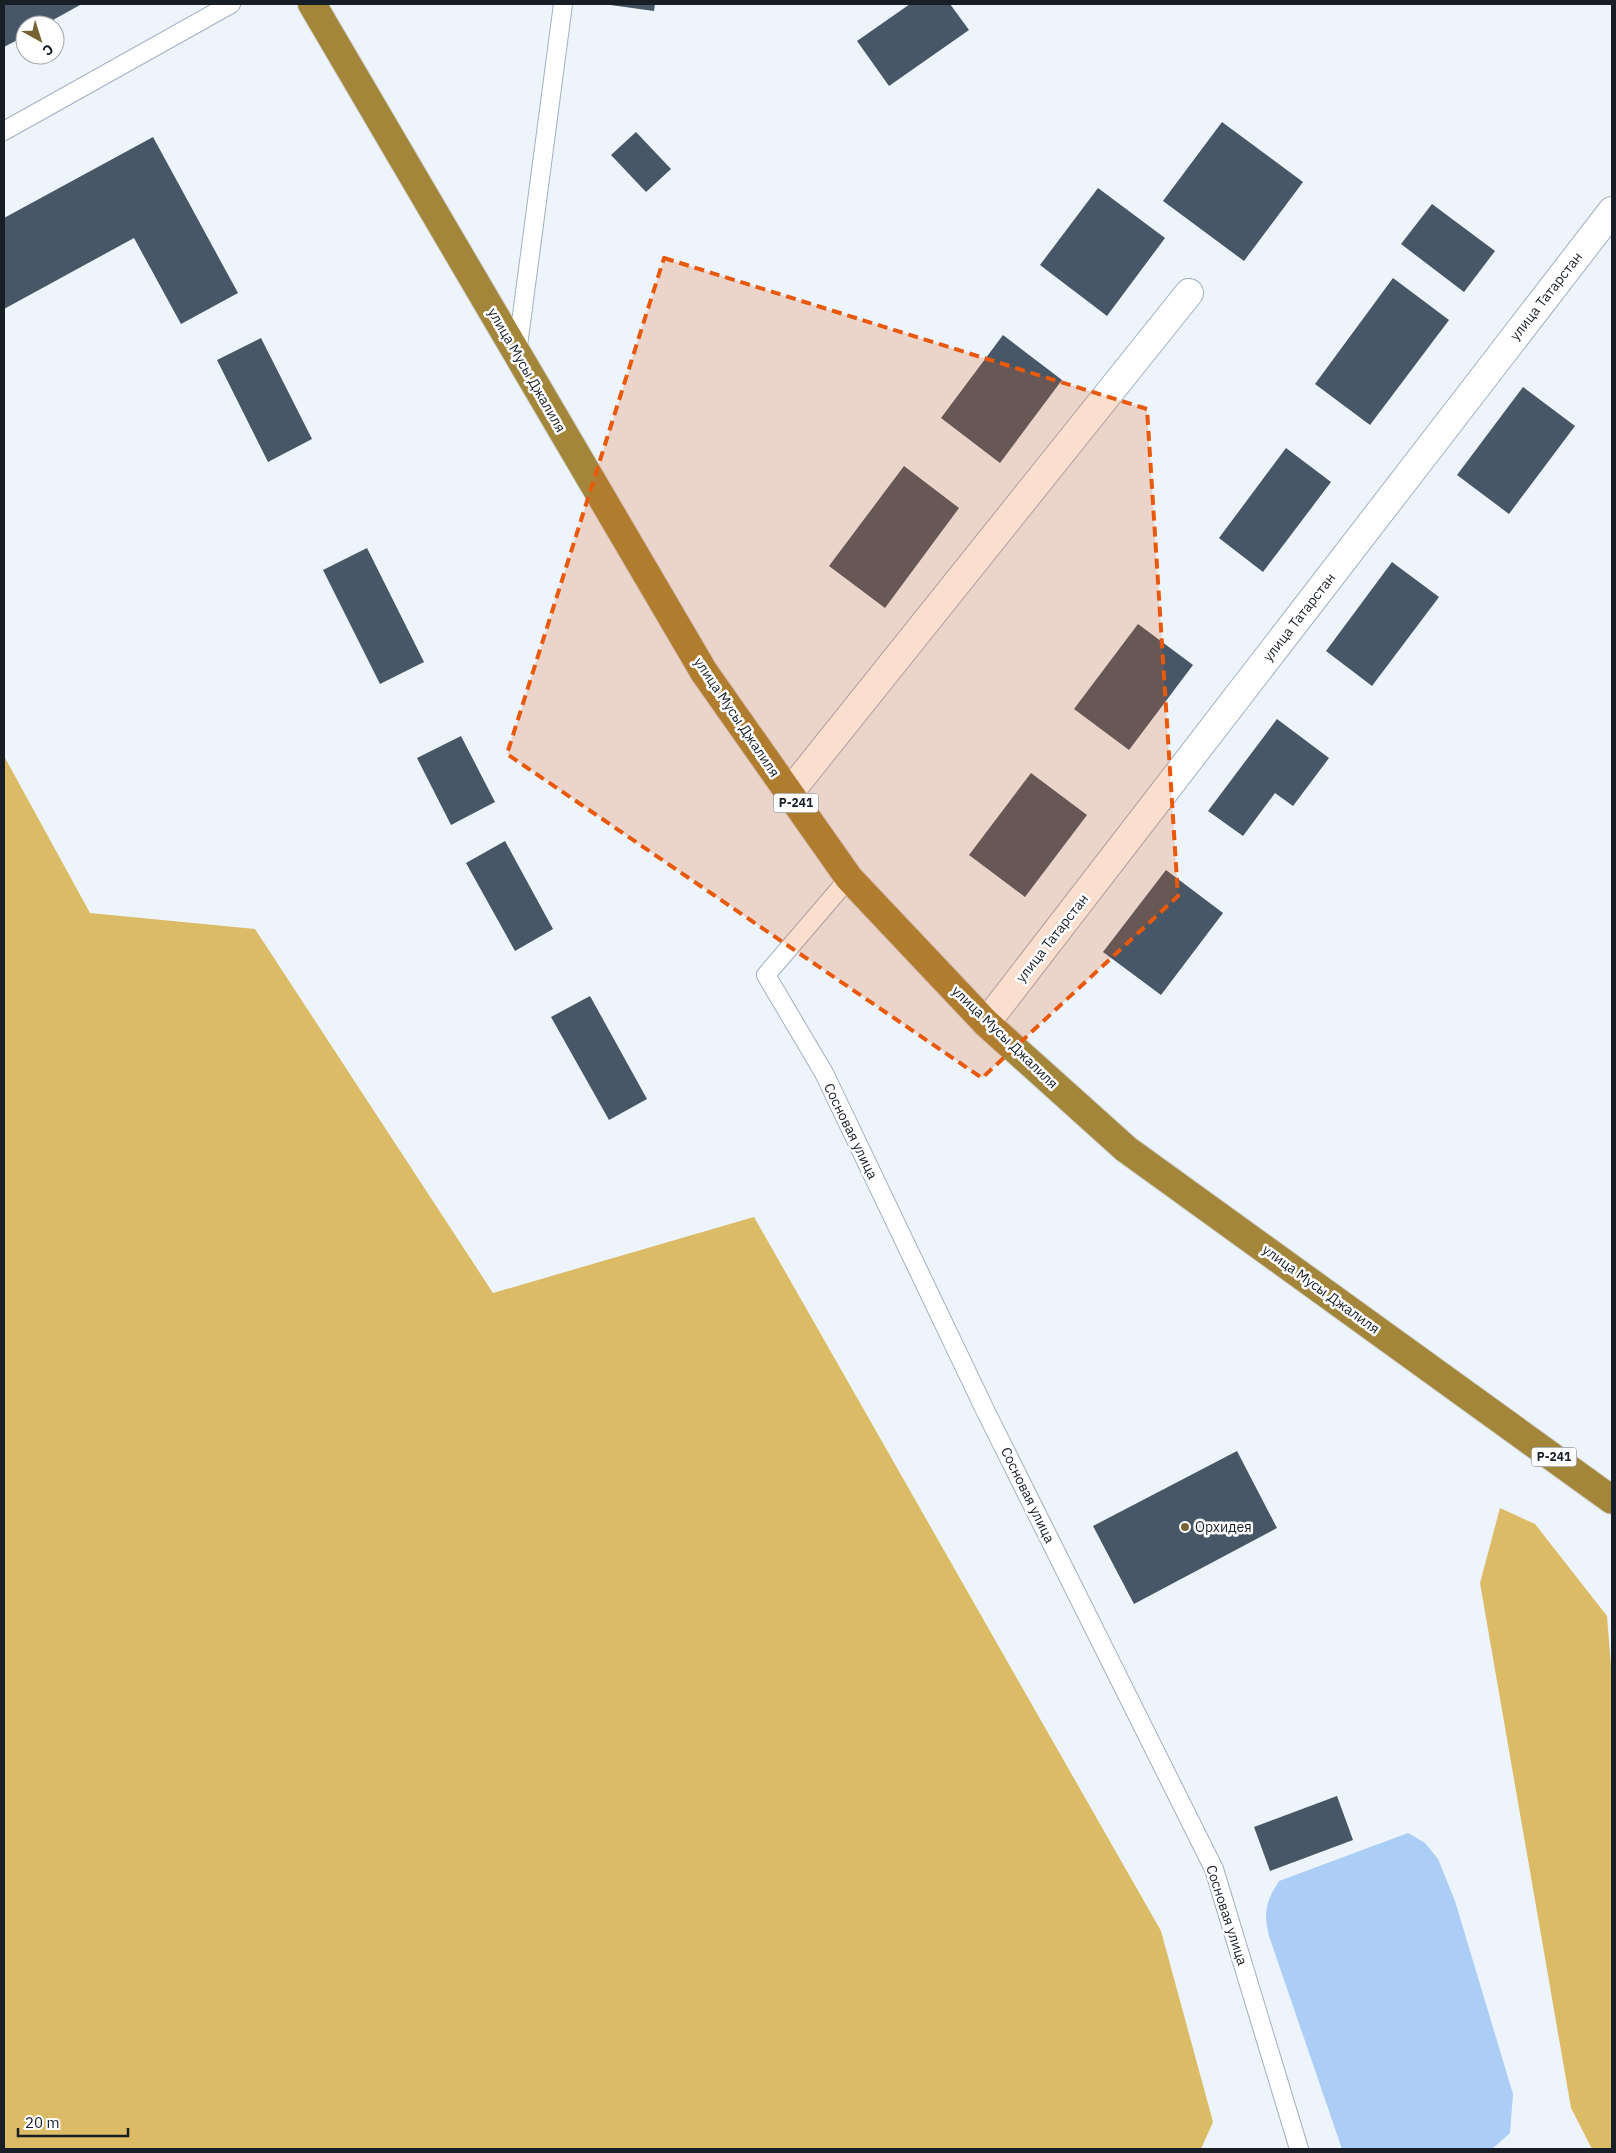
<svg xmlns="http://www.w3.org/2000/svg" width="1616" height="2153" viewBox="0 0 1616 2153" font-family="'IBM Plex Sans',sans-serif">
<style>
.forest{fill:#dcbb66}
.water{fill:#accef6}
.building{fill:#485768}
.lines{fill:none;stroke-linecap:round;stroke-linejoin:round}
.lane-casing{stroke:#a0b0c4;stroke-width:20}
.street-casing{stroke:#a0b0c4;stroke-width:30}
.highway-casing{stroke:#d1d2d3;stroke-width:30}
.lane{stroke:#fff;stroke-width:18}
.street{stroke:#fff;stroke-width:28}
.highway{stroke:#a38639;stroke-width:28}
.marked{fill:#e8590c;fill-opacity:0.2;stroke:#e8590c;stroke-width:4;stroke-dasharray:10 6;stroke-linejoin:round}
.poi-dot{fill:#766331;stroke:#fff;stroke-width:2}
.labels{text-anchor:middle;stroke-width:5;stroke-linejoin:round;paint-order:stroke}
.shield{fill:#fff;stroke:#5d6266;stroke-width:1}
.shield-label{font-size:12px;font-weight:bold;fill:#181e25}
.street-label{font-size:14px;fill:#181e25;stroke:#fff}
.poi-label{font-size:14px;fill:#181e25;stroke:#fff;text-anchor:start}
</style>
<rect width="100%" height="100%" fill="#edf4fc"/>
<!-- forest -->
<g class="forest">
<path d="M4 756 90 913 255 929 493 1293 754 1217 1161 1931 1213 2122 1201 2149H4Z"/>
<path d="M1500 1508 1535 1524 1607 1616 1612 1678V2149H1592L1571 2108 1480 1583Z"/>
</g>
<!-- water -->
<path class="water" d="M1408 1833 1425 1843 1438 1859 1455 1901 1513 2094 1510 2133 1492 2149H1342L1269 1936C1263 1911 1266 1902 1279 1881Z"/>
<!-- building -->
<g class="building">
<path d="M4 4H79L80 5 44 25H25V36L4 47Z"/>
<path d="M603 4H655L654 11Z"/>
<path d="M910 4H950L969 30 889 86 857 41Z"/>
<path d="M1222 122 1303 182 1244 261 1163 201Z"/>
<path d="M636 132 671 169 646 192 611 155Z"/>
<path d="M153 137 238 293 181 324 134 238 4 309V218Z"/>
<path d="M1098 188 1165 238 1107 316 1040 265Z"/>
<path d="M1432 204 1495 251 1464 292 1401 244Z"/>
<path d="M1393 278 1449 320 1370 425 1315 384Z"/>
<path d="M1003 335 1062 380 1000 463 941 418Z"/>
<path d="M261 338 312 439 268 462 217 360Z"/>
<path d="M1523 387 1575 426 1509 514 1457 475Z"/>
<path d="M1286 448 1331 482 1263 572 1219 538Z"/>
<path d="M904 466 959 508 885 608 829 566Z"/>
<path d="M367 548 424 662 380 684 323 570Z"/>
<path d="M1392 562 1439 597 1372 686 1326 651Z"/>
<path d="M1138 624 1193 665 1129 750 1074 709Z"/>
<path d="M1277 719 1329 758 1293 806 1275 793 1243 836 1208 811Z"/>
<path d="M461 736 495 802 451 825 417 758Z"/>
<path d="M1031 773 1087 815 1025 897 969 855Z"/>
<path d="M505 841 553 929 515 951 466 863Z"/>
<path d="M1166 870 1223 913 1161 995 1103 952Z"/>
<path d="M590 996 647 1099 609 1120 551 1017Z"/>
<path d="M1237 1451 1277 1528 1134 1604 1093 1526Z"/>
<path d="M1337 1796 1353 1840 1270 1871 1254 1827Z"/>
</g>
<g class="lines">
<defs>
<g id="lane">
<path d="M4 131 231 4"/>
<path d="M517 353 563 4"/>
<path d="M849 878 766 975 824 1073 986 1412 1214 1869 1299 2149"/>
</g>
<g id="street">
<path d="M789 793 1189 293"/>
<path d="M986 1023 1612 211"/>
</g>
<path id="highway" d="M312 4 704 672 849 878 986 1023 1126 1149 1612 1500"/>
</defs>
<!-- lane casing -->
<use href="#lane" class="lane-casing"/>
<!-- street casing -->
<use href="#street" class="street-casing"/>
<!-- highway casing -->
<use href="#highway" class="highway-casing"/>
<!-- lane -->
<use href="#lane" class="lane"/>
<!-- street -->
<use href="#street" class="street"/>
<!-- highway -->
<use href="#highway" class="highway"/>
</g>
<!-- marked area -->
<path class="marked" d="M664 258 1147 409 1178 896 982 1078 507 754Z"/>
<!-- markers -->
<circle class="poi-dot" cx="1185" cy="1527" r="5"/>
<g class="labels">
<!-- shield labels -->
<g class="shield">
<rect x="773.5" y="793.5" width="45" height="19" rx="4"/>
<rect x="1531.5" y="1447.5" width="45" height="19" rx="4"/>
</g>
<g class="shield-label">
<text x="796" y="807">Р-241</text>
<text x="1554" y="1461">Р-241</text>
</g>
<!-- street labels -->
<g class="street-label">
<text transform="translate(1546 296) rotate(-52)" y="5">улица Татарстан</text>
<text transform="translate(527 370) rotate(60)" y="5">улица Мусы Джалиля</text>
<text transform="translate(1299 617) rotate(-52)" y="5">улица Татарстан</text>
<text transform="translate(737 717) rotate(56)" y="5">улица Мусы Джалиля</text>
<text transform="translate(1052 938) rotate(-52)" y="5">улица Татарстан</text>
<text transform="translate(1005 1037) rotate(44)" y="5">улица Мусы Джалиля</text>
<text transform="translate(851 1131) rotate(64)" y="5">Сосновая улица</text>
<text transform="translate(1321 1289) rotate(36)" y="5">улица Мусы Джалиля</text>
<text transform="translate(1028 1495) rotate(64)" y="5">Сосновая улица</text>
<text transform="translate(1227 1915) rotate(72)" y="5">Сосновая улица</text>
</g>
<!-- poi labels -->
<g class="poi-label">
<text x="1195" y="1532">Орхидея</text>
</g>
</g>
<!-- border -->
<rect width="1616" height="2153" fill="none" stroke="#181e25" stroke-width="10"/>
<!-- north arrow -->
<g transform="translate(40 40) rotate(141)"><circle r="24" fill="#ffffff" stroke="#a3a5a8"/>
<path d="M0-4L9 19L0 12L-9 19Z" fill="#766331"/>
<text y="-8" font-size="14" font-weight="bold" text-anchor="middle" fill="#181e25">С</text>
</g>
<!-- scale -->
<path d="M18 2128v8h110v-8" fill="none" stroke="#181e25" stroke-width="2.5"/>
<text x="25" y="2128" font-size="15" fill="#181e25" stroke="#ffffff" stroke-width="4" paint-order="stroke">20 m</text>
</svg>
